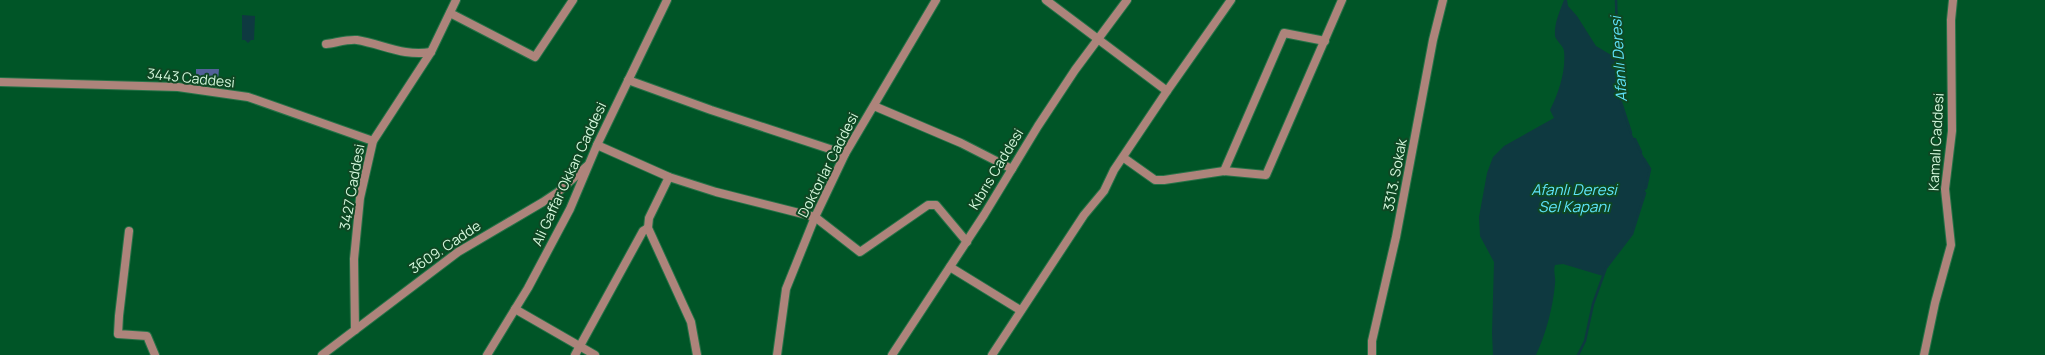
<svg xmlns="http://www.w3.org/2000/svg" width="2045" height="355" viewBox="0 0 2045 355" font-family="Manrope,sans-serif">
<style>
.green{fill:#526198}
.water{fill:#0e3940}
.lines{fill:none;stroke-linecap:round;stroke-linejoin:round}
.stream{stroke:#0e3940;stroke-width:2.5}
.minor-casing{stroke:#267247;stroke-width:10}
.tertiary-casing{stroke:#267247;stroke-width:10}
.minor{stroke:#ad847b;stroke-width:8}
.tertiary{stroke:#ad847b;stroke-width:8}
.labels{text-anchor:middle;stroke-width:4;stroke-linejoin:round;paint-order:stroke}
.street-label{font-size:14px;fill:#d3f7db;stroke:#0e4723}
.water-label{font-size:15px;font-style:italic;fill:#5fe3fa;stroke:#0e4723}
</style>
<rect width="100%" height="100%" fill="#005527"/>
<!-- green -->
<path class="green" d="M196 69H219L218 82H196Z"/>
<!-- water -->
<g class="water">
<path d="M1564 0H1567L1568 6 1577 16 1596 46 1618 59 1619 97 1628 127 1650 169 1644 196 1632 234 1606 268 1603 276 1563 264 1555 265C1553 271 1556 278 1555 284 1553 307 1546 334 1536 355H1493L1492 333 1494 262 1480 236 1479 217 1487 173 1493 157 1504 146 1554 118 1550 110C1559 92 1566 71 1564 51 1563 45 1556 41 1555 36 1554 23 1560 11 1564 0Z"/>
<path d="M242 15 255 16 254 40H251L248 43 245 40H242Z"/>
</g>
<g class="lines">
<!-- stream -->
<g class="stream">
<path d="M1616 0 1618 61"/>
<path d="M1619 96 1631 133"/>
<path d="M1635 139 1641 152"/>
<path d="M1644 159 1650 169 1646 188"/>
<path d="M1578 355 1585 341 1593 304 1606 268 1632 234 1645 193"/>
</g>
<defs>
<g id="minor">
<path d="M1046 0 1167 91"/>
<path d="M450 13 535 57 573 0"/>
<path d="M326 44C335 43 348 39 357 40 382 44 404 57 431 52"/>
<path d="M628 80 711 110 845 154"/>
<path d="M874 106 961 143 1012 169"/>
<path d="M597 145 669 177 716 192 815 217 860 252 928 205H936L967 242"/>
<path d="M1124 158 1155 180H1164L1224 171 1266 175 1342 0"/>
<path d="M1224 171 1284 33 1325 41"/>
<path d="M669 177 649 218 648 228 691 322 697 355"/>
<path d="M129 231 119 316 118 334 147 336 155 355"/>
<path d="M950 267 1020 310"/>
<path d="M515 309 595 355"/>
<path d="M322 355 458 252 543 202 558 192 587 166"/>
<path d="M575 355 643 231 648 228"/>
<path d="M992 355 1084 215 1104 191 1114 170 1167 91 1231 0"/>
<path d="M1372 355V341L1396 237 1433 40 1443 0"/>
</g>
<g id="tertiary">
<path d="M0 82 178 87 248 97 373 141"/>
<path d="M355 330 354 259 360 198 373 141 431 52 456 0"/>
<path d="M487 355 528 288 570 209 597 145 667 0"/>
<path d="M777 355 786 289 815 217 845 154 936 0"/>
<path d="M892 355 984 215 1038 126 1075 70 1127 0"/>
<path d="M1924 355 1935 303 1951 245 1945 189 1952 131 1951 20 1953 0"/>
</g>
</defs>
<!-- minor casing -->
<use href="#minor" class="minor-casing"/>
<!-- tertiary casing -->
<use href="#tertiary" class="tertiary-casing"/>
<!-- minor -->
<use href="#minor" class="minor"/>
<!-- tertiary -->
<use href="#tertiary" class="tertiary"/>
</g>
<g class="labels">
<!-- street labels -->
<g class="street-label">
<text transform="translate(191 78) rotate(6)" y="5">3443 Caddesi</text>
<text transform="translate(1936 142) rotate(-87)" y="5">Kamalı Caddesi</text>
<text transform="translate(828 165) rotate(-63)" y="5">Doktorlar Caddesi</text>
<text transform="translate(996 169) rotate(-59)" y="5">Kıbrıs Caddesi</text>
<text transform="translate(569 174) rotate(-65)" y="5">Ali Gaffar Okkan Caddesi</text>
<text transform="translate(1395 175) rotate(-79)" y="5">3313. Sokak</text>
<text transform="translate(352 187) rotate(-80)" y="5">3427 Caddesi</text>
<text transform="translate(445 247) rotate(-34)" y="5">3609. Cadde</text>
</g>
<!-- water labels -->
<g class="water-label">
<text transform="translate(1619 59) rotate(-94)" y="5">Afanlı Deresi</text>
<text x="1574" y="195">Afanlı Deresi<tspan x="1574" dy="17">Sel Kapanı</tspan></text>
</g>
</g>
</svg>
